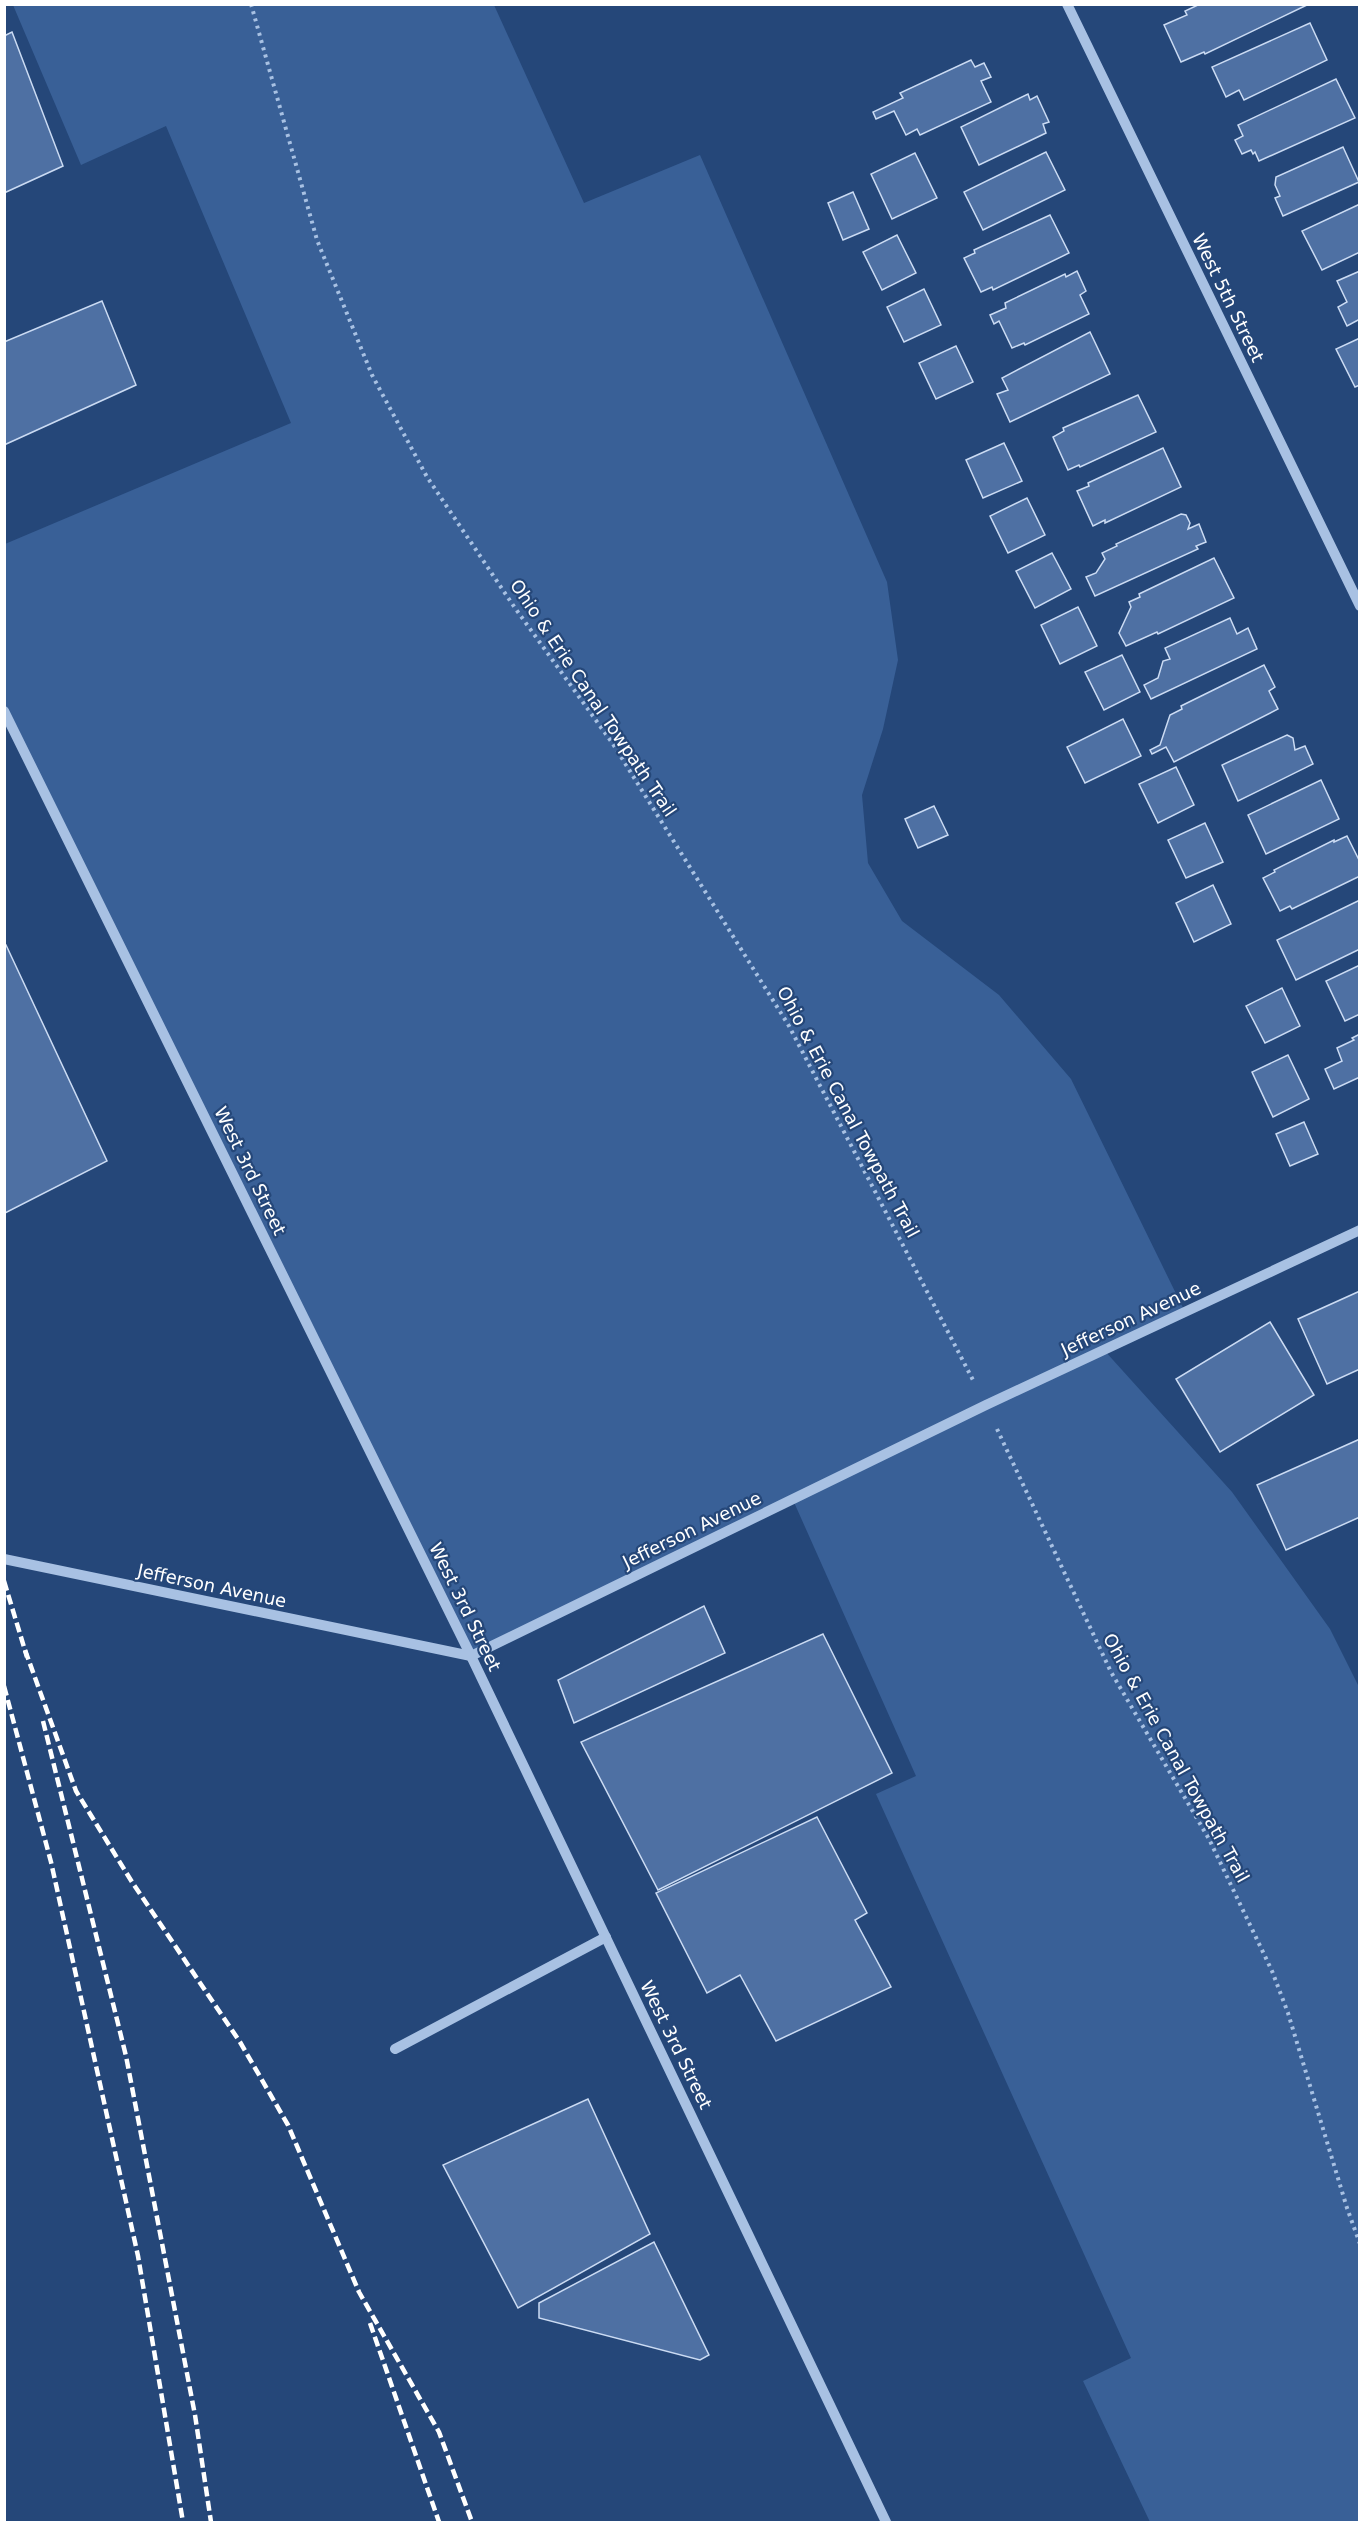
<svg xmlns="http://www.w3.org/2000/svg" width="1364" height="2527" viewBox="0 0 1364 2527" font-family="'DejaVu Sans',sans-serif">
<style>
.green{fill:#396097}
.building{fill:#4e70a3;stroke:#cbdbf3;stroke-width:1.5}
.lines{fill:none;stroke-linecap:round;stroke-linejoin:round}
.path{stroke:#a8c1e3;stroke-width:4;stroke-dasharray:3 4.5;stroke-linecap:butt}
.minor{stroke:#a8c1e3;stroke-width:10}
.rail{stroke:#fff;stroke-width:4.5;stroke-dasharray:10 4.5;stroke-linecap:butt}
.labels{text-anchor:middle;stroke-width:4.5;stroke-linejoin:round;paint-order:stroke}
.street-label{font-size:18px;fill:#fff;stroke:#254779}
</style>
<rect width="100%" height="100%" fill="#254779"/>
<!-- green -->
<path class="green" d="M13 5H494L584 203 700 155 887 582 898 660 883 729 862 795 868 863 902 921 999 995 1071 1079 1185 1312 1104 1350 1232 1492 1330 1629 1359 1687V2522H1150L1083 2381 1131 2358 876 1794 916 1776 793 1500 471 1656 5 711V544L291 423 166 126 81 165Z"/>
<!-- building -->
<g class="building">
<path d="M1200 4H1309L1205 54 1204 52 1181 62 1164 25 1187 15 1185 11Z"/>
<path d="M1310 23 1327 60 1244 100 1239 90 1226 97 1212 67Z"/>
<path d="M12 32 63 166 4 193V36Z"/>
<path d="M971 60 975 67 984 63 991 77 981 81 991 102 920 135 917 129 906 135 894 111 876 119 873 112 903 98 900 93Z"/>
<path d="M1336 79 1355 118 1259 161 1255 152 1253 154 1251 150 1242 154 1235 140 1243 136 1238 125Z"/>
<path d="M1028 94 1030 100 1037 96 1049 122 1043 124 1046 133 979 165 961 127Z"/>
<path d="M1343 147 1359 182 1283 216 1275 198 1280 196 1275 185 1276 177Z"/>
<path d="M1046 152 1065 190 983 230 964 192Z"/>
<path d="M915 153 937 198 892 219 871 174Z"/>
<path d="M853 192 869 229 843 240 828 203Z"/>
<path d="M1360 204V252L1322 270 1302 231Z"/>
<path d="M1050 215 1069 253 993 290 992 287 981 292 964 258 975 253 974 250Z"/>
<path d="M897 235 916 273 882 290 863 252Z"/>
<path d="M1077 271 1086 291 1080 295 1089 314 1025 345 1024 343 1012 348 999 321 994 324 990 315 1006 308 1005 303 1065 274 1066 277Z"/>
<path d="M1360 271V319L1347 326 1338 307 1347 302 1337 281Z"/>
<path d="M924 289 941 325 904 342 887 307Z"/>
<path d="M102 301 136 385 4 445V342Z"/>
<path d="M1090 332 1110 374 1010 422 997 394 1008 390 1002 378Z"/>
<path d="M1360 338V385L1355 387 1336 349Z"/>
<path d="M956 346 973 382 936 399 919 363Z"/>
<path d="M1138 395 1156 432 1080 467 1079 465 1068 470 1053 437 1064 431 1063 428Z"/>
<path d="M1004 443 1022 481 983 498 966 460Z"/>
<path d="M1163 448 1181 487 1105 523V520L1093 526 1077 491 1089 486 1088 483Z"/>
<path d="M1027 498 1045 535 1008 553 990 516Z"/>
<path d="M1181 514 1186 515 1190 523 1188 529 1199 524 1206 542 1196 546 1198 549 1095 596 1086 577 1096 573 1105 559 1102 553 1117 546 1116 544Z"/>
<path d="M1052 553 1071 589 1035 608 1016 571Z"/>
<path d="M1214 558 1234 598 1158 634 1157 632 1126 646 1119 633 1131 607 1129 602 1140 597 1139 594Z"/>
<path d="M1078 607 1097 646 1060 664 1041 625Z"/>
<path d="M1230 618 1237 634 1248 628 1257 649 1151 699 1144 685 1158 678 1163 661 1170 659 1165 648Z"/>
<path d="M1122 655 1140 692 1104 710 1085 672Z"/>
<path d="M1264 665 1275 687 1269 691 1278 709 1174 762 1166 747 1152 754 1150 750 1160 745 1170 715 1182 709 1181 706Z"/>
<path d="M1123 719 1141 756 1085 783 1067 747Z"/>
<path d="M1287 735 1293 738 1295 750 1305 746 1313 764 1238 801 1222 765Z"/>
<path d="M1176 767 1194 805 1158 823 1139 784Z"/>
<path d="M1321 780 1339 819 1266 854 1248 815Z"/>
<path d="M934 806 948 835 918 848 905 819Z"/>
<path d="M1205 823 1223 862 1186 878 1168 840Z"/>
<path d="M1347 836 1360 862V876L1292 909 1290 906 1280 911 1263 878 1275 872 1274 870 1334 840V842Z"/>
<path d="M1213 885 1231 924 1194 942 1176 903Z"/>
<path d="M1360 900V949L1296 980 1277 940Z"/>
<path d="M6 945 107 1161 5 1213 4 946Z"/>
<path d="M1360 965V1014L1345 1021 1326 981Z"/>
<path d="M1282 988 1300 1026 1265 1043 1246 1006Z"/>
<path d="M1360 1034V1077L1334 1089 1325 1069 1342 1061 1337 1048 1354 1040 1352 1038Z"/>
<path d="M1288 1055 1309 1099 1273 1117 1252 1072Z"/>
<path d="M1304 1122 1318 1154 1290 1166 1276 1134Z"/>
<path d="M1360 1291V1369L1327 1384 1298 1319Z"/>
<path d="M1270 1322 1314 1395 1220 1452 1176 1379Z"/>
<path d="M1360 1439V1517L1286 1550 1257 1485Z"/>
<path d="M704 1606 725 1653 574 1723 558 1680Z"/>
<path d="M823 1634 892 1773 658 1890 581 1742Z"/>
<path d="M817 1817 867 1913 855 1920 891 1987 776 2041 740 1975 707 1993 656 1893Z"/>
<path d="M588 2099 650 2234 518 2308 443 2165Z"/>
<path d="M654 2242 709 2355 700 2360 539 2318V2303Z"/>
</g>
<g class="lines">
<!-- path -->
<g class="path">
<path d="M251 4 317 240 372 375 427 477 515 608 613 744 789 1026 974 1382"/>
<path d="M997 1429 1111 1672 1209 1839 1272 1971 1288 2013 1347 2208 1360 2244"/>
</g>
<!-- minor -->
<g class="minor">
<path d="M1067 4 1360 606"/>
<path d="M4 711 471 1656 886 2522"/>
<path d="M4 1559 471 1656 986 1405 1360 1230"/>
<path d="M395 2049 606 1937"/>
</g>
<!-- rail -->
<g class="rail">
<path d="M4 1581 27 1657"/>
<path d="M25 1650 76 1791 132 1882 240 2042 288 2125 359 2292 439 2432 472 2522"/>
<path d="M4 1686 51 1862 138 2256 183 2522"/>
<path d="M43 1721 126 2056 195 2415 211 2522"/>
<path d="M370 2323 439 2522"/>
</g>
</g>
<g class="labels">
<!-- street labels -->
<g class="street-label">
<text transform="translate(1228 298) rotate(64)" y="6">West 5th Street</text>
<text transform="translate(593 698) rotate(56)" y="6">Ohio &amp; Erie Canal Towpath Trail</text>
<text transform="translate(848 1112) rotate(62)" y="6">Ohio &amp; Erie Canal Towpath Trail</text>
<text transform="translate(250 1171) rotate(64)" y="6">West 3rd Street</text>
<text transform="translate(1131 1319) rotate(-25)" y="6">Jefferson Avenue</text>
<text transform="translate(692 1530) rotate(-26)" y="6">Jefferson Avenue</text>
<text transform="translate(212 1586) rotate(12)" y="6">Jefferson Avenue</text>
<text transform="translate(465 1607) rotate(64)" y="6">West 3rd Street</text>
<text transform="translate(1176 1758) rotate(61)" y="6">Ohio &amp; Erie Canal Towpath Trail</text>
<text transform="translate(676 2045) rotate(64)" y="6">West 3rd Street</text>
</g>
</g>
<!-- border -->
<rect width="1364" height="2527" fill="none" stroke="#ffffff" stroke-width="12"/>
</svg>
